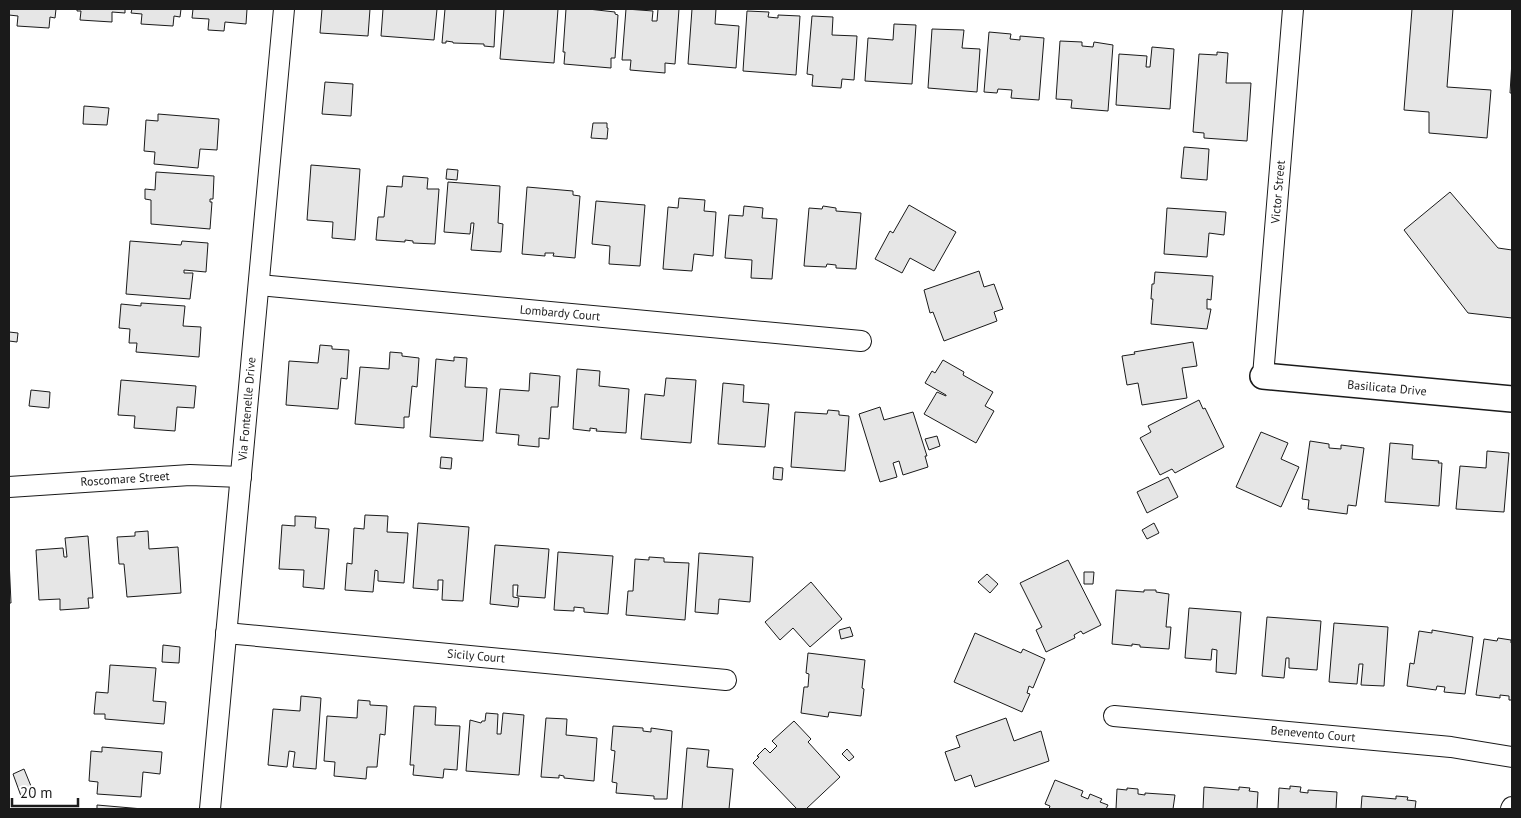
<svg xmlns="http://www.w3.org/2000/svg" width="1521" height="818" viewBox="0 0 1521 818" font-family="'PT Sans',sans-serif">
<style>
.building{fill:#e6e6e6;stroke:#1a1a1a}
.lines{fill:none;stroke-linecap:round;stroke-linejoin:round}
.minor-casing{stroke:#1a1a1a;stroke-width:22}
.tertiary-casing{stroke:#1a1a1a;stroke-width:28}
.minor{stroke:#fff;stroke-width:20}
.tertiary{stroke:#fff;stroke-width:25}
.labels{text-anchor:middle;stroke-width:4;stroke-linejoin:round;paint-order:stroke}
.street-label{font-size:12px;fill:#1a1a1a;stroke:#fff}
</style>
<rect width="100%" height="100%" fill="#fff"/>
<!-- building -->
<g class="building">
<path d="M9 9H56L55 18 50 17 49 28 17 26 18 16 9 15Z"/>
<path d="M77 9H125V13L112 12V22L80 20 81 11H77Z"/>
<path d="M132 9H181L180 17 174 16 173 26 141 24 142 14 131 13Z"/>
<path d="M193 9H247L246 24 225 22 224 31 208 30 209 19 192 18Z"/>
<path d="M322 9H370L368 36 320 33Z"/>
<path d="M383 9H437L434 40 381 36Z"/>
<path d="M445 9H496L494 47 484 46V44L453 43V42L446 41V43H442Z"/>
<path d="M504 9H558L554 63 500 59Z"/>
<path d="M566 9H588L615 12V14L618 15 615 58H611V68L564 64 565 52H563Z"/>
<path d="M626 9 653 11 652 21H657L658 9H679L675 64 665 63V73L630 70 631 60H622Z"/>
<path d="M692 9H716L715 24 739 26 736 68 688 64Z"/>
<path d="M1412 9H1453L1447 87 1491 90 1487 138 1429 133V112L1404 110Z"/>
<path d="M747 11 769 12 768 17 778 18V15L800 16 796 75 743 71Z"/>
<path d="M812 16 833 17 832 35 857 36 854 80 842 79 841 88 812 86 813 75 807 74Z"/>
<path d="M894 24 916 25 912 84 865 81 868 38 893 40Z"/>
<path d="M932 29 964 30 962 48 980 49 977 92 928 88Z"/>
<path d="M989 32 1011 34 1010 39 1020 40V36L1044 38 1039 100 1011 98 1012 90 998 89 997 93 984 92Z"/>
<path d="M1060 41 1082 42V46L1093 47 1094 42 1113 45 1108 111 1071 108 1072 100 1056 99Z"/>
<path d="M1152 47 1174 49 1170 109 1116 105 1119 54 1147 56 1146 67H1150Z"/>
<path d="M1217 52 1228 53 1226 83H1251L1247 141 1204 138V133L1193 132 1199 54 1217 55Z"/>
<path d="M1512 61V93H1510Z"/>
<path d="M325 82 353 84 351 116 322 114Z"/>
<path d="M84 106 109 108 107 125 83 124Z"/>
<path d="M158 114 219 119 217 150 200 149 198 168 154 164 155 152 144 151 146 120 158 121Z"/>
<path d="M593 123H607V128H608L607 139 591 138Z"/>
<path d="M1184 147 1209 149 1207 180 1181 178Z"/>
<path d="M311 165 360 169 355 240 332 238 333 222 307 220Z"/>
<path d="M447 169 458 170 457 180 446 179Z"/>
<path d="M156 172 214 176 213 199H210V202H212L210 229 151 224V200L145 199V189L155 190Z"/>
<path d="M403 176 428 178 427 189H439L435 244 413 243V241L405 240V242L376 240 378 217H384L387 186 402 187Z"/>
<path d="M448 182 500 186 498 223 503 224 501 252 471 250 474 223H471L470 234 444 232Z"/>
<path d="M527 187 573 191V195L580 196 575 258 553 256 554 253H545V256L522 254Z"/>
<path d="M1450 192 1498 248 1512 250V318L1468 313 1404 230Z"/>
<path d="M679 198 705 200 704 211 716 212 713 256 694 254 692 271 663 269 668 207 678 208Z"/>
<path d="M596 201 645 205 640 266 609 264 610 246 592 244Z"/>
<path d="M909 205 956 232 934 271 910 258 902 273 875 259 890 231 893 233Z"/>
<path d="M744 206 763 208 762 218 777 219 772 279 751 278 752 260 725 258 729 215 743 216Z"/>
<path d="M823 206 836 208V211L861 213 856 269 836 268V265L827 264 826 267 804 266 809 208 822 209Z"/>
<path d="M1167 208 1226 212 1224 235 1209 233 1207 257 1164 254Z"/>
<path d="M130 241 181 245 182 241 208 243 206 272 184 270V273H193L190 299 126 294Z"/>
<path d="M979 271 984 287 994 284 1003 309 994 312 997 321 944 341 933 312 930 313 924 290Z"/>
<path d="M1155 272 1213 276 1211 300 1207 299V309H1211L1207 329 1151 324 1153 299H1151L1152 284H1154Z"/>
<path d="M141 303 185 306 183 326 201 327 199 357 136 352 137 343H129L130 329 119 328 121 304 141 306Z"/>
<path d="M9 332 18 333 17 342 9 341Z"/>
<path d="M1193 342 1197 366 1182 368 1187 398 1142 405 1138 383 1127 385 1122 356 1135 354 1134 352Z"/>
<path d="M320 345 332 346V349L349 350 347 379 341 378 338 409 286 405 289 361 318 363Z"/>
<path d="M390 352 402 353V356L419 358 417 387 412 386 409 417H404V428L355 424 360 367 389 369Z"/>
<path d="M454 357 467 358 465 387 487 388 483 441 430 437 436 359 454 361Z"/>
<path d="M943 360 964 372 963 375 993 392 985 406 994 411 976 443 924 414 937 392 946 396V395L925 383 932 371 935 373Z"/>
<path d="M577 369 600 371 599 386 629 389 626 433 596 431 597 429 590 428V431L573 429Z"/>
<path d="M530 373 560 376 558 407H551L549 439 539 438V447L518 445 519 435 496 433 500 389 529 391Z"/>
<path d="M666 378 696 380 691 443 641 439 645 394 664 396Z"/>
<path d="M121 380 196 386 194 408 177 407 175 431 134 428 135 416 118 415Z"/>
<path d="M723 383 744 385 743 402 769 404 765 447 718 444Z"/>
<path d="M31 390 50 392 49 408 29 406Z"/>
<path d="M1199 400 1203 409 1205 408 1224 447 1175 473 1172 469 1160 475 1140 438 1151 432 1148 426Z"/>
<path d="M880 407 884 420 913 412 927 456H925L928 467 903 475 899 461 893 463 897 477 880 482 859 414Z"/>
<path d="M828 410 839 411V415L849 416 845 471 791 467 795 412 827 414Z"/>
<path d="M1261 432 1288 443 1281 459 1299 467 1281 507 1236 487Z"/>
<path d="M937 436 940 446 929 450 925 439Z"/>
<path d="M1310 441 1329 444V448L1341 449V445L1364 448 1356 506 1348 505 1347 514 1308 509 1309 500 1302 499Z"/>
<path d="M1390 443 1413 445 1412 459 1439 461 1438 463H1442L1439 506 1385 502Z"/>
<path d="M1487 451 1509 453 1504 512 1456 509 1460 466 1486 468Z"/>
<path d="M441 457 452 458 451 469 440 468Z"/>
<path d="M774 467 783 468 782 480 773 479Z"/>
<path d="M1168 477 1178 497 1147 513 1137 492Z"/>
<path d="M365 515 388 516 387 532 408 533 404 583 378 581V571L375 570 373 592 345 590 347 563 352 564 354 528 364 529Z"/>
<path d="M295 516 316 517 315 528 329 529 324 589 303 587 304 570 279 569 282 525 295 526Z"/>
<path d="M418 523 469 527 463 601 442 600 443 580H438V590L413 588Z"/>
<path d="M1154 523 1159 533 1147 539 1142 530Z"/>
<path d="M148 531 149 549 178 547 181 593 127 597 124 564H119L117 537 135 536V532Z"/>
<path d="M88 536 93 598H88L89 608 60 610V599L39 600 36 550 63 548 64 557H67L65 538Z"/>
<path d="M495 545 549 549 545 598 517 596 518 585H513V597L519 598 518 607 490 604Z"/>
<path d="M558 552 613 556 608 614 584 612V608L574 607V611L554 610Z"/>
<path d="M699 553 753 557 750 602 719 599 718 614 695 612Z"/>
<path d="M649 557 664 558V562L689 563 685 620 626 615 628 591H633L635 559 649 560Z"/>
<path d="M9 559 11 603H9Z"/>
<path d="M1068 560 1101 625 1083 634 1081 631 1074 635 1075 638 1046 652 1036 630 1042 627 1020 583Z"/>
<path d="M1084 572H1094L1093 584H1084Z"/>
<path d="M987 574 998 584 990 593 978 582Z"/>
<path d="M811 582 842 619 810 647 793 628 780 640 765 622Z"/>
<path d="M1116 590 1144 592V590H1156V592L1169 594 1166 627H1171L1169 649 1140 647V645L1132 644V646L1112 644Z"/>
<path d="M1189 608 1241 612 1236 674 1216 672 1217 650 1212 649 1211 660 1185 658Z"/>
<path d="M1267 617 1321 621 1317 670 1289 668V658H1286L1284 678 1262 676Z"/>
<path d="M1334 623 1388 627 1384 686 1361 685 1363 664H1359L1357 684 1329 682Z"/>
<path d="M850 627 853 636 841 639 839 630Z"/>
<path d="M1432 630 1473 637 1465 694 1444 692 1445 687 1437 686 1436 690 1407 686 1410 663 1414 664 1419 631 1432 633Z"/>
<path d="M975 633 1021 653 1023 649 1045 659 1033 688 1029 686 1027 693 1030 694 1022 712 954 682Z"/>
<path d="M1498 638 1511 640V643H1512V700H1509V696L1500 695V698L1476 695 1484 639 1497 641Z"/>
<path d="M163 645 180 647 179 663 162 662Z"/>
<path d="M808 653 865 660 862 688 864 689 861 716 829 712 828 717 801 713 804 687H808L809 674 806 673Z"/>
<path d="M110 665 156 668 153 701 166 702 164 724 105 719V714H94L96 692 108 693Z"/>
<path d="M301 696 321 698 316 769 293 767 295 752 289 751 287 767 268 765 273 709 300 711Z"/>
<path d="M358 700 370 701V705L387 706 385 735 380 734 377 767H367L366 779 334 776 335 762 324 761 327 716 357 718Z"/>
<path d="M414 706 436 707 435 725 460 726 457 770 444 769 443 778 413 775 414 765H410Z"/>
<path d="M486 713 498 714 497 734H501L503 713 524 715 519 775 466 771 470 720 481 723 482 721H485Z"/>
<path d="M546 718 567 719 566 735 597 738 594 781 564 778V776L559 775V778L541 777Z"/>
<path d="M1006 718 1014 741 1041 731 1049 761 975 787 971 775 955 781 945 752 960 747 956 736Z"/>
<path d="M794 721 811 739 808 742 840 777 806 809H797L753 763 759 757 757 756 765 748 770 753 777 746 772 741Z"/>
<path d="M613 726 643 728V731L651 732V728L672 731 667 799H654V796L616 793 617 783 612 782 615 751 611 750Z"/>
<path d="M102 747 162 752 160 774 143 772 141 797 97 794 98 782 89 781 91 751 102 752Z"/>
<path d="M687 748 709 750 707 767 733 769 729 809H682Z"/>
<path d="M847 749 854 757 849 761 842 754Z"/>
<path d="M24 769 33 791 21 796 13 774Z"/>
<path d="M1055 780 1083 791 1081 796 1088 799 1090 794 1102 799 1100 802 1108 805 1106 809H1049L1050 806 1045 804Z"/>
<path d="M1290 786 1301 787 1300 792 1308 793V790L1337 792 1336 809H1278L1279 788 1290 789Z"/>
<path d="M1204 787 1239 790V787L1250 788 1249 791 1258 792 1257 809H1203Z"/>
<path d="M1127 788 1138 789V794L1145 795V793L1175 795 1173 809H1116L1117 789 1127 790Z"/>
<path d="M1362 796 1396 799V796L1408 797 1407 800 1416 801 1415 809H1361Z"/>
<path d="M97 805 143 809H97Z"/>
</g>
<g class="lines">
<defs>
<g id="minor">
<path d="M259 285 861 341"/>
<path d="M1263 376 1293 9"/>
<path d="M9 487 190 475 241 477"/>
<path d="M226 633 726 680"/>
<path d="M1114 716 1451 747 1512 757"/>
<path d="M210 809 284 9"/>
<path d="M1511 809 1512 807"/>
</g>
<path id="tertiary" d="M1263 376 1512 399"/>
</defs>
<!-- minor casing -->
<use href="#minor" class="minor-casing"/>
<!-- tertiary casing -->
<use href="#tertiary" class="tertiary-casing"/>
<!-- minor -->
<use href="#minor" class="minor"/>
<!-- tertiary -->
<use href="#tertiary" class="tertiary"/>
</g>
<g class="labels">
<!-- street labels -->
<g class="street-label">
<text transform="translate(1278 192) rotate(-85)" y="4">Victor Street</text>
<text transform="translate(560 313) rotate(5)" y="4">Lombardy Court</text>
<text transform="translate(1387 388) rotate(5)" y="4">Basilicata Drive</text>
<text transform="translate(247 409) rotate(-85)" y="4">Via Fontenelle Drive</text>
<text transform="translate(125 479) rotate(-4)" y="4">Roscomare Street</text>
<text transform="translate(476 656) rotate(5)" y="4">Sicily Court</text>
<text transform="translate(1313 734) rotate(5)" y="4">Benevento Court</text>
</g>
</g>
<!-- border -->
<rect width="1521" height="818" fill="none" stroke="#1a1a1a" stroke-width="20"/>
<!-- scale -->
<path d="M12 798v8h66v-8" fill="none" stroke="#1a1a1a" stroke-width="2.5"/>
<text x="20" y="798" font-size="15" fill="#1a1a1a" stroke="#ffffff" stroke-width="4" paint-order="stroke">20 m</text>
</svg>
